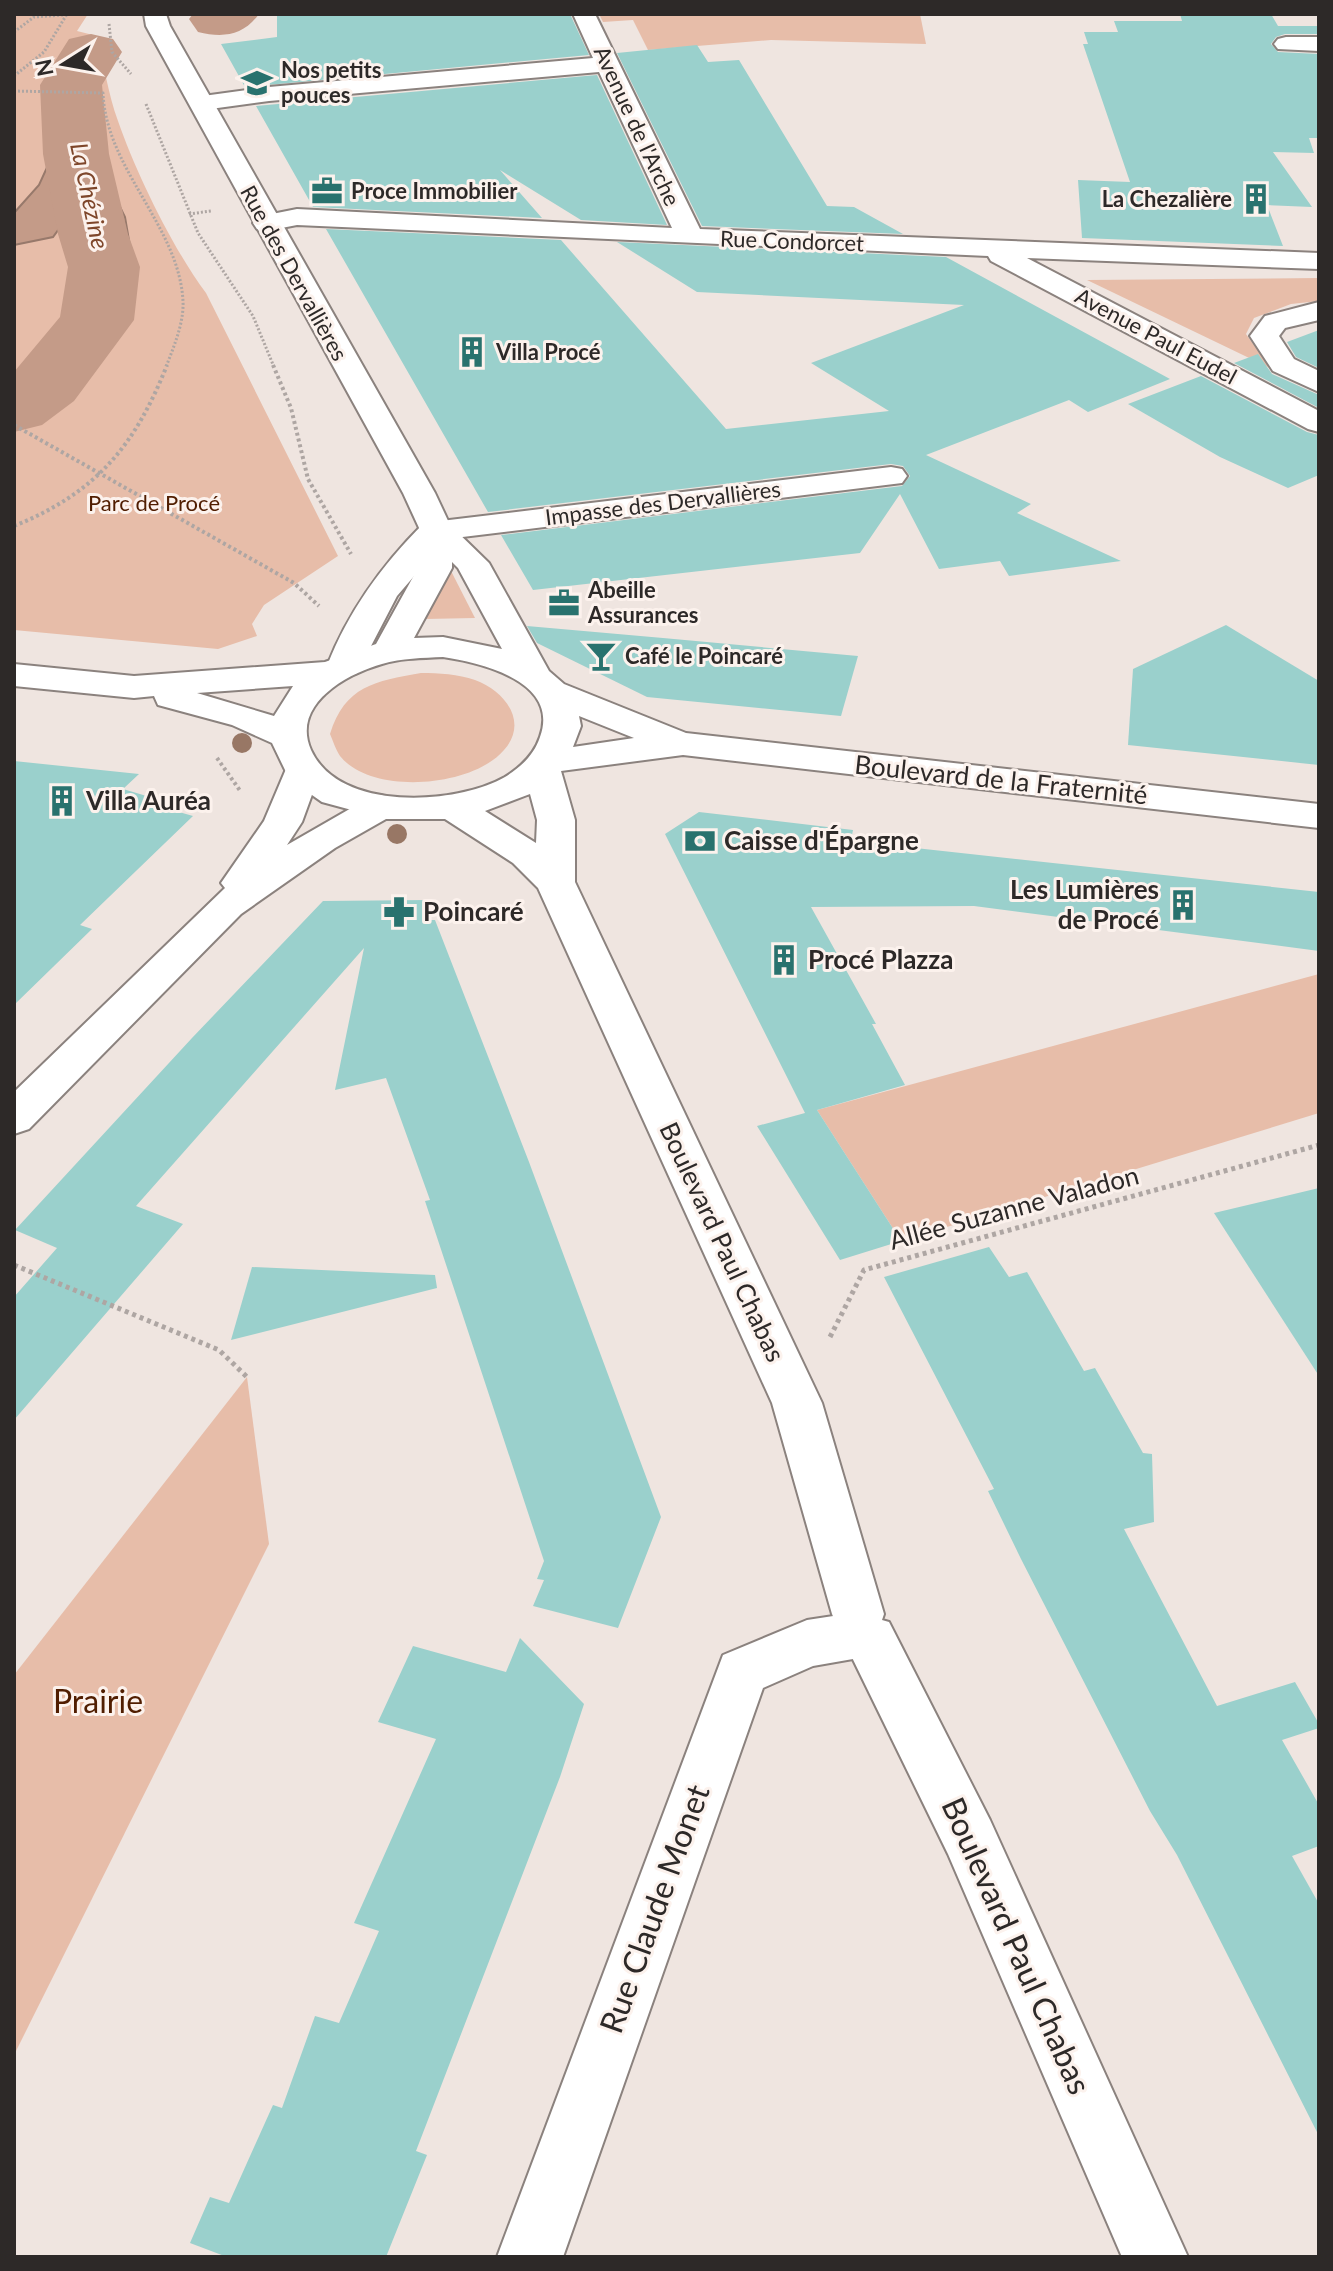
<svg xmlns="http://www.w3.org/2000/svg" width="1333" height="2271" viewBox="0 0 1333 2271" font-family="Lato,sans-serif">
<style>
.green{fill:#e7bda9}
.water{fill:#c49b88;stroke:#97796b;stroke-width:2}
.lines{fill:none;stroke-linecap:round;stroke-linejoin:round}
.river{fill:#c49b88;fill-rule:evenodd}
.building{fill:#9ad0cc}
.minor-casing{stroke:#8b827e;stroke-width:4}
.major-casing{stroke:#8b827e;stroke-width:4}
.path-far2{stroke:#aea6a3;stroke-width:3;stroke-dasharray:2 2;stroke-linecap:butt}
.path-far1{stroke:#aea6a3;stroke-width:4;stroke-dasharray:3 3;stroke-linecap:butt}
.path{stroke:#aea6a3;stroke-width:5;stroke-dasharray:4 4;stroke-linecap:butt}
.minor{fill:#fff;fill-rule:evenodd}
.major{fill:#fff;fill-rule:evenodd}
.tree{fill:#987765}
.labels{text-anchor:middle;stroke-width:6;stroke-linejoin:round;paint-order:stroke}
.far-poi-label{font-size:22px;font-weight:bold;fill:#2d2928;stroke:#fcf2ed;text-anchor:start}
.far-street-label{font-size:22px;fill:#2d2928;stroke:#fcf2ed}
.far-park-label{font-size:22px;fill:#501d00;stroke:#fcf2ed}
.far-water-label{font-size:24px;font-style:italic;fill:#7e462a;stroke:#fcf2ed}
.street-label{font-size:26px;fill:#2d2928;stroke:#fcf2ed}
.poi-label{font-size:26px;font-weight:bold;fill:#2d2928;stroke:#fcf2ed;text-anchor:start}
.near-park-label{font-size:32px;fill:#501d00;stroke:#fcf2ed}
.near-street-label{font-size:32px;fill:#2d2928;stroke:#fcf2ed}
</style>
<rect width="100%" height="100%" fill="#efe5e0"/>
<!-- green -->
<g class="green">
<path d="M14 14H88L77 31 97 36C104 64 108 94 118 121 136 173 173 249 206 293L338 556 264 605 252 624 257 636 218 649 14 630Z"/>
<path d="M599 14H920L926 44 771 40 648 50 633 20 603 22Z"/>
<path d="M1319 278V301L1291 304 1254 318 1246 334 1270 368 1087 280Z"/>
<path d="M451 571 475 618 425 619 449 572Z"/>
<path d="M421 673C439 673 458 674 475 680 505 691 529 722 504 750 473 787 372 796 340 756 336 750 333 741 330 734 345 686 375 681 421 673Z"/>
<path d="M1319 974V1113L901 1241 817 1110Z"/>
<path d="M247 1377 269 1544 14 2055V1675Z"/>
</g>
<!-- water -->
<path class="water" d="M72 93 89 144 125 217 132 258V299L121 322 71 385 28 411 14 396 70 329 82 277V257L64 222 53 237 14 245V213L39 185 60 139 48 94Z"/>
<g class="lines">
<!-- river -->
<g class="river">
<path d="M193 14H259C243 36 223 38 198 32L189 19Z"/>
<path d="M91 34 113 39 122 52 102 85 109 154 128 234 140 267 134 320 74 401 42 425 14 432V372L60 317 68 267 58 234 43 154 40 85 69 39Z"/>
</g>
</g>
<!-- building -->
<g class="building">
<path d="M277 14H570L589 55 245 87 221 44 277 37Z"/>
<path d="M1180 14H1271L1278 26H1319V34H1285L1276 37 1271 44 1278 52 1319 54V138H1309L1314 153 1273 152 1312 207 1267 205 1283 246 1082 238 1078 180 1130 182 1083 44H1088L1084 32H1118L1114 21H1182Z"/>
<path d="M697 45 708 62 739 60 827 206 854 207 903 234 702 226 617 53Z"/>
<path d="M597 75 667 225 581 220 500 170 542 218 313 207 256 106Z"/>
<path d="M326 229 561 240 726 429 889 411 811 363 964 305 697 292 617 242 946 257 1170 379 1088 412 1069 400 926 455 1031 504 1017 513 1121 561 1009 576 1000 561 939 569 900 494 860 553 533 590 501 535 902 486 910 476 903 466 891 464 488 512Z"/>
<path d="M1319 330V368L1296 357 1287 342Z"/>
<path d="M1258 354 1272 374 1319 395V408L1234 363Z"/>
<path d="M1201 376 1307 432 1319 435V475L1288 488 1220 457 1128 404Z"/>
<path d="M1226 625 1319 681V765L1128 745 1133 669Z"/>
<path d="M527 626 663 638 858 656 841 716 647 697 537 643Z"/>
<path d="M14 761 139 774 123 789 170 803 165 808 193 816 80 925 92 929 14 1005Z"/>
<path d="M699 812 853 830 851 840 888 845 1319 892V951L974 906 811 907 876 1024H872L905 1085 817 1110 901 1241 840 1260 757 1126 805 1113 665 834Z"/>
<path d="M427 900 424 920H435L529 1162 661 1517 618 1628 533 1606 544 1580 537 1579 544 1561 425 1201 430 1200 386 1078 335 1090 364 948 136 1206 183 1224 14 1420V1297L57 1248 15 1230 192 1038 323 901Z"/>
<path d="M1319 1188V1376L1214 1213Z"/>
<path d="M989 1247 1009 1277 1027 1272 1084 1371 1095 1368 1143 1453 1152 1454 1154 1522 1124 1529 1217 1706 1295 1682 1319 1724V1728L1282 1740 1319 1805V1846L1292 1856 1319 1904V2136L1177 1855 1150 1811 1021 1559 988 1491 994 1489 884 1277Z"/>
<path d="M252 1267 435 1275 437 1288 231 1340Z"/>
<path d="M520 1638 584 1704 560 1777 416 2151 427 2155 386 2257H227L190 2243 210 2197 229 2203 273 2105 282 2108 315 2016 339 2023 379 1931 354 1923 436 1739 378 1722 413 1646 506 1672Z"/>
</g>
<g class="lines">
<defs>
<g id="minor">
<path d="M573 14H595L700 229 1319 253V269L1027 258 1319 411V432L1308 429 991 261 988 256 297 225 266 231 257 229 253 223 257 217 297 209 672 228 599 72 269 101 203 110 194 108 191 103 194 98 203 96 269 87 593 58Z"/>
<path d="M1286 37H1319V51L1278 49 1274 44 1278 39Z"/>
<path d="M1319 302V320L1285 328 1279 336 1294 359 1319 371V392L1273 371 1250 336 1265 316Z"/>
<path d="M891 467 902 469 907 476 902 483 446 539 397 596 357 673 345 677 333 673 327 666C349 610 382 565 424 523Z"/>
<path d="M302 759 315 762 321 770 302 822 287 845 367 799 380 795 393 799 399 807 393 815 335 848 241 914 29 1129 14 1134V1092L225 888 221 883 264 821 289 762Z"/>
<path d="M853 1613 872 1620 880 1636 872 1652 853 1659 813 1666 763 1688 563 2257H497L723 1655 807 1620Z"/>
</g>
<path id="major" d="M144 14H166L170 26 435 493 450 525 489 563 549 671 564 684 686 733 1319 804V828L683 755 561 771 575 820V882L822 1403 884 1614 882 1620 889 1622 990 1820 1188 2257H1122L948 1854 843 1639 846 1633 839 1630 832 1614 772 1403 538 888 513 863 445 819H385L322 802 302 788 286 772 272 743 232 725 158 705 154 696 134 698 14 686V664L134 676 325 662 376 644 418 568 420 530 403 493 146 26ZM452 562 458 568 502 649 443 637 414 638 452 568ZM443 657C483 663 560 682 540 737 534 755 521 767 505 777 456 805 339 812 311 750 291 705 346 674 382 664 402 658 423 658 443 657ZM293 686 274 716 197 693ZM579 716 634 738 573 747 581 726ZM530 794 537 820 536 843 485 811Z"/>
</defs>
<!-- minor casing -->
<use href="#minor" class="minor-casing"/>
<!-- major casing -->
<use href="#major" class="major-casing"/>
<!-- path-far2 -->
<g class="path-far2">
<path d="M109 24 112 52 131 74"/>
<path d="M14 32 34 17 76 14"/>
<path d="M14 76 44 52 67 14"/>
<path d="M14 91 103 93C106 169 179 226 183 301 184 323 174 346 166 367"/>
<path d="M146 104 198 233 253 316 274 367"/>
<path d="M189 214 211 211"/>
</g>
<!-- path-far1 -->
<g class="path-far1">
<path d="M273 365 291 408 308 479 351 554"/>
<path d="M14 425 294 583 319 606"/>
<path d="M14 526C96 493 135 446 167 365"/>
<path d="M217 758 241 792"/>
</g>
<!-- path -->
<g class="path">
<path d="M14 1265 219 1350 247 1377"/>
<path d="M830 1337 864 1270 1319 1145"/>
</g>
<!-- minor -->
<use href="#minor" class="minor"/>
<!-- major -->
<use href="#major" class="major"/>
</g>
<!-- trees -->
<g class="tree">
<circle cx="242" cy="743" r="10"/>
<circle cx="397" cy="834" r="10"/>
</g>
<!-- icons -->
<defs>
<symbol id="school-bare" viewBox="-9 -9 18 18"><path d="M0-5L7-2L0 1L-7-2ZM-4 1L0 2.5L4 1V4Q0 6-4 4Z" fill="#29726e" stroke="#fcf2ed" stroke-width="2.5" paint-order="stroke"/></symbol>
<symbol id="office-bare" viewBox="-9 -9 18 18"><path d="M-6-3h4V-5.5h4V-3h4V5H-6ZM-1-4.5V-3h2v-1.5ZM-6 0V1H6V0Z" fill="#29726e" stroke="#fcf2ed" stroke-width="2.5" paint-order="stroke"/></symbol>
<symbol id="building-bare" viewBox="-9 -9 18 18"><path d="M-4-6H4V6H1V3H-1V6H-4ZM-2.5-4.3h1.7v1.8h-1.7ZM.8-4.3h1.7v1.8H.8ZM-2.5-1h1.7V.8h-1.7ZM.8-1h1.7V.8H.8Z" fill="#29726e" stroke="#fcf2ed" stroke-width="2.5" paint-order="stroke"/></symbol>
<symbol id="bar-bare" viewBox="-9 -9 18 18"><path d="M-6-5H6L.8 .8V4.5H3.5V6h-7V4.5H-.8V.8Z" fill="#29726e" stroke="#fcf2ed" stroke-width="2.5" paint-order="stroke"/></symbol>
<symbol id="bank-bare" viewBox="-9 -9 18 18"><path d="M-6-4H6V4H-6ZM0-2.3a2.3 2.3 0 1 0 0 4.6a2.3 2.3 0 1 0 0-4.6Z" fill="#29726e" stroke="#fcf2ed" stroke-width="2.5" paint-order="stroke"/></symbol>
<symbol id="pharmacy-bare" viewBox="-9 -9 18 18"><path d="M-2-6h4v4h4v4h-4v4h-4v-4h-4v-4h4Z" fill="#29726e" stroke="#fcf2ed" stroke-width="2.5" paint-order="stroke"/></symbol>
</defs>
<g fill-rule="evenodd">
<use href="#school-bare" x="235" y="61" width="44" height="44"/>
<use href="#office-bare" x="305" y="169" width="44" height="44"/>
<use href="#building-bare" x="1234" y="177" width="44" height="44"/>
<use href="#building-bare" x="450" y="330" width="44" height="44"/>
<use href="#office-bare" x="542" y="581" width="44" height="44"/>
<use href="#bar-bare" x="579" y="634" width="44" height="44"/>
<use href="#building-bare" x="40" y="779" width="44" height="44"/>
<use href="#bank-bare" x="678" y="819" width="44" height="44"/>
<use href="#building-bare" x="1161" y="883" width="44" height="44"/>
<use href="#pharmacy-bare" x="377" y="890" width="44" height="44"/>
<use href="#building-bare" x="762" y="938" width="44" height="44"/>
</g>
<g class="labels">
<!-- far-poi labels -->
<g class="far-poi-label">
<text x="281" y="78">Nos petits<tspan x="281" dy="25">pouces</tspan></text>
<text x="351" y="199">Proce Immobilier</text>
<text x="1232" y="207" text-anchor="end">La Chezalière</text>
<text x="496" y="360">Villa Procé</text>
<text x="588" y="598">Abeille<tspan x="588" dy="25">Assurances</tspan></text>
<text x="625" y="664">Café le Poincaré</text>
</g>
<!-- far-street labels -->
<g class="far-street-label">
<text transform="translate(637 126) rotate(65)" y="8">Avenue de l'Arche</text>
<text transform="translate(792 241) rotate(2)" y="8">Rue Condorcet</text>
<text transform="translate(294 273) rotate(61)" y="8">Rue des Dervallières</text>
<text transform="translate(1156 336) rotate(28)" y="8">Avenue Paul Eudel</text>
<text transform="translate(663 503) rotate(-7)" y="8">Impasse des Dervallières</text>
</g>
<!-- far-park labels -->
<g class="far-park-label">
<text x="154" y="511">Parc de Procé</text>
</g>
<!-- far-water labels -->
<g class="far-water-label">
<text transform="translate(89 196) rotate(78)" y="8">La Chézine</text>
</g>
<!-- street labels -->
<g class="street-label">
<text transform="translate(1001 780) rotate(6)" y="9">Boulevard de la Fraternité</text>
<text transform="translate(1014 1208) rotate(-15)" y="9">Allée Suzanne Valadon</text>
<text transform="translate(722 1242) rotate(65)" y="9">Boulevard Paul Chabas</text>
</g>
<!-- poi labels -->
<g class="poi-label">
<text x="86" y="810">Villa Auréa</text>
<text x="724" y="850">Caisse d'Épargne</text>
<text x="1159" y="899" text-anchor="end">Les Lumières<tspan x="1159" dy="30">de Procé</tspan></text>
<text x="423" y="921">Poincaré</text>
<text x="808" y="969">Procé Plazza</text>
</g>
<!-- near-park labels -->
<g class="near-park-label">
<text x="98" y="1713">Prairie</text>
</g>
<!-- near-street labels -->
<g class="near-street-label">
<text transform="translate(655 1909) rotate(-70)" y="11">Rue Claude Monet</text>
<text transform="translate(1016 1946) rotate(66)" y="11">Boulevard Paul Chabas</text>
</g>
</g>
<!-- border -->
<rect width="1333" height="2271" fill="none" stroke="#2d2928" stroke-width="32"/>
<!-- north arrow -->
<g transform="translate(64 64) rotate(259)" stroke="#fcf2ed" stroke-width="6" paint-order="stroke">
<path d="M0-6L14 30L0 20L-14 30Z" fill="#2d2928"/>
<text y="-12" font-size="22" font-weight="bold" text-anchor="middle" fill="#2d2928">N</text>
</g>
</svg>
